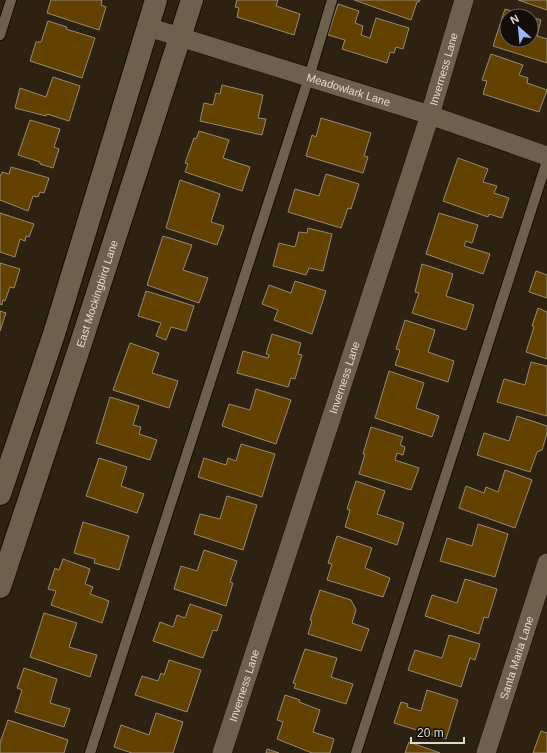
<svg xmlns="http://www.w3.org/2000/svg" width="547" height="753" viewBox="0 0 547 753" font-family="Helvetica,sans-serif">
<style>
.building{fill:#624101;stroke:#978977}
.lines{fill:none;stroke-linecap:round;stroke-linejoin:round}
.service-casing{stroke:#150b01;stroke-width:12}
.minor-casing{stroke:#150b01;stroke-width:20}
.secondary-casing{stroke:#150b01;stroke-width:24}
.service{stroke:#6d604e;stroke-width:10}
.minor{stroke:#6d604e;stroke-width:19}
.secondary{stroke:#6d604e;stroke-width:22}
.labels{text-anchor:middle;stroke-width:3;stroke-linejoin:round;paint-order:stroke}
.street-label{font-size:11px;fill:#e1d9cf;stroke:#120d06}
</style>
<rect width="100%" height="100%" fill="#2d2212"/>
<!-- building -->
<g class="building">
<path d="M51 0H102L101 5 106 7 99 30 47 13Z"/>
<path d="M237 0H278L276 6 300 14 294 35 237 17 239 8 235 7Z"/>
<path d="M354 0H420L419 2H417L411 20Z"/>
<path d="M518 0H547V10Z"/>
<path d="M338 4 359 11 355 23 363 26 361 35 370 38 376 18 409 28 403 49 396 47 394 53 390 52 387 63 342 49 345 40 328 35Z"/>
<path d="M505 9 528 16H507V40H531V17L541 20 537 36 547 39V63L493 46Z"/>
<path d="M48 21 67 27 66 29 95 38 82 78 30 61 36 42H41Z"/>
<path d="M491 54 523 65 519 75 528 78 527 83 547 90 539 112 483 94 487 81 482 80Z"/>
<path d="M53 77 80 86 69 121 47 114 46 116 15 108 20 88 46 97Z"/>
<path d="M222 85 263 95 258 118 266 119 262 135 200 121 204 103 213 105 216 93 220 94Z"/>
<path d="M321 118 371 133 364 156 368 157 363 173 306 156 312 135 316 137Z"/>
<path d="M30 120 60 129 54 147 59 149 53 168 40 164V162L18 155Z"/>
<path d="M199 131 229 140 223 158 250 167 242 191 185 172 188 164 185 163 194 138 196 139Z"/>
<path d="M458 158 488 169 483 182 497 186 494 193 509 198 502 218 489 214 488 217 443 201Z"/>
<path d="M11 167 49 178 44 193 40 192 38 197 33 196 28 211 0 200V177L2 172 9 174Z"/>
<path d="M326 174 359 184 351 209 348 208 341 228 288 212 295 189 319 196Z"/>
<path d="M180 180 220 194 211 222 224 226 217 245 166 228Z"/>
<path d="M0 213 34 224 29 237 26 236 25 241 20 239 15 257 0 252Z"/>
<path d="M439 213 478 225 472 243 466 241 464 246 490 254 483 274 426 254Z"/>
<path d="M308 228 332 234 323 271 309 268 306 275 273 266 279 243 295 247 299 232 307 233Z"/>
<path d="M163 236 192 245 183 270 208 278 199 303 147 285Z"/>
<path d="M0 263 20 269 14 288 10 287 5 301 3 300 2 305 0 304Z"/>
<path d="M422 264 453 274 446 296 474 305 466 330 412 313 419 293 415 292Z"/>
<path d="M536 271 547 275V298L529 292Z"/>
<path d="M295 281 326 291 312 334 274 320 278 310 262 304 269 285 291 293Z"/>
<path d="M146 291 194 306 186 331 171 327 166 340 156 336 161 323 138 316Z"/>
<path d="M538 308 547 312V359L526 352 534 327 532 326Z"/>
<path d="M0 311 6 313 0 331Z"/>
<path d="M405 320 435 330 428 352 454 361 448 382 395 365 400 350 396 349Z"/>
<path d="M272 334 301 343 298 354 302 355 295 379 291 378 288 387 237 373 243 351 268 358 269 355 266 354Z"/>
<path d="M130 343 159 353 152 373 178 381 169 408 113 390Z"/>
<path d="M531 362 547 366V416L497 402 504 379 525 385Z"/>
<path d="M389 371 424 383 416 408 439 416 432 437 375 418Z"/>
<path d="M256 389 291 400 276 444 222 426 229 404 250 410Z"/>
<path d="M110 397 139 406 133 425 141 427 139 434 157 440 150 460 96 443Z"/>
<path d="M517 416 547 426V433L542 450 537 452 530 472 477 455 484 433 509 441Z"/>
<path d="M371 427 403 437 400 445 405 447 403 455 397 453 395 460 419 468 411 490 359 474 365 454H363Z"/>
<path d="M241 444 275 454 262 497 198 477 204 458 226 465 228 458 236 461Z"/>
<path d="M99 458 127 467 121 486 144 494 137 513 86 496Z"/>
<path d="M505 470 532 480 515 528 459 508 466 486 484 493 486 487 498 492Z"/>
<path d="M356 481 385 491 377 514 404 523 397 545 345 527 350 510 347 509Z"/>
<path d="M227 496 257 505 243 550 194 534 200 514 220 519Z"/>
<path d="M83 522 129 536 119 570 94 563 95 559 74 553Z"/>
<path d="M478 524 508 534 495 577 440 561 447 538 472 546Z"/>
<path d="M337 536 372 548 365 568 390 578 383 597 327 580 332 564 328 563Z"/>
<path d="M204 550 237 561 230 582 233 583 226 606 174 589 181 566 197 571Z"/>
<path d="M63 559 90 569 85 584 93 587 90 594 109 601 102 623 51 605 56 591 48 589 55 568 59 570Z"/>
<path d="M465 579 497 589 488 618 484 617 479 634 425 616 432 595 457 603Z"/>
<path d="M320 590 351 600 356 610 352 623 369 629 361 651 308 634 312 621 310 620Z"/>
<path d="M190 604 222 615 217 631 213 630 203 658 153 641 160 622 173 627 177 615 185 618Z"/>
<path d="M44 613 77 623 69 647 97 655 90 677 30 657Z"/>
<path d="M449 635 480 644 475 660 470 658 461 687 408 670 415 650 442 658Z"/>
<path d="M305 649 337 658 331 677 353 684 346 704 294 688 296 684 293 683Z"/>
<path d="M169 660 201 670 187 712 135 695 142 676 158 681 161 673 164 675Z"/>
<path d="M24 668 57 679 50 703 70 709 64 727 15 712 22 690 17 688Z"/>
<path d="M427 690 458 700 446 739 394 723 401 702 408 704 407 707 421 711Z"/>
<path d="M285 695 300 700 299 702 320 710 313 732 334 739 330 753H312L277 739 283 722 277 720Z"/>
<path d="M156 713 183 722 173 753H132L114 747 121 725 149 735Z"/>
<path d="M8 720 68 740 64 753H0V743Z"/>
<path d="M541 731 547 733V753H533Z"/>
<path d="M409 742 440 753H405Z"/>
<path d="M267 749 279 753H266Z"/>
</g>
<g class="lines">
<defs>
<g id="service">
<path d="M0 35 11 0"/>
<path d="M90 753 309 77 332 0"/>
<path d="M356 753 547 161"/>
</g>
<g id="minor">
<path id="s1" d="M148 27 430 115 547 156"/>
<path id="s2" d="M222 753 430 115 464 0"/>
<path id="s3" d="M486 753 547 563"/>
</g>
<g id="secondary">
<path d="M0 494 54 334 156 0"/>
<path id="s4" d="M0 587 81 343 192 0"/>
</g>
</defs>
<!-- service casing -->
<use href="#service" class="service-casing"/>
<!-- minor casing -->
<use href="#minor" class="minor-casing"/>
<!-- secondary casing -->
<use href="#secondary" class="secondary-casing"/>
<!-- service -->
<use href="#service" class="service"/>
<!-- minor -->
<use href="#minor" class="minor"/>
<!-- secondary -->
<use href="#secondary" class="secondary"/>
</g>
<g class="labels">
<!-- street labels -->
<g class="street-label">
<text dy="4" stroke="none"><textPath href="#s2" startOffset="719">Inverness Lane</textPath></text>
<text dy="4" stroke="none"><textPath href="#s1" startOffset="210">Meadowlark Lane</textPath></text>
<text dy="4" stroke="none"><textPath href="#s4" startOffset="309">East Mockingbird Lane</textPath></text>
<text dy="4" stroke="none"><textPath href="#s2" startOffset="395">Inverness Lane</textPath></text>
<text dy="4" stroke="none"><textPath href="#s3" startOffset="100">Santa Maria Lane</textPath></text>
<text dy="4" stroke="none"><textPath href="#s2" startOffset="71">Inverness Lane</textPath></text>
</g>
</g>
<!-- north arrow -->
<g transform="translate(519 28) rotate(333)"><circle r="19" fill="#120d06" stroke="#655f56"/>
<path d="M0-3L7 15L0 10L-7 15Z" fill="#9cb4fd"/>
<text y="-6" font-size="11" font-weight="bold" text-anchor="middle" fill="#e1d9cf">N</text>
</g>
<!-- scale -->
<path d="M411 737v6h53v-6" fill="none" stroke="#e1d9cf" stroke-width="2"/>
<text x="417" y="737" font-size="12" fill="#e1d9cf" stroke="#120d06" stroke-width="3" paint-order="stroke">20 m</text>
</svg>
